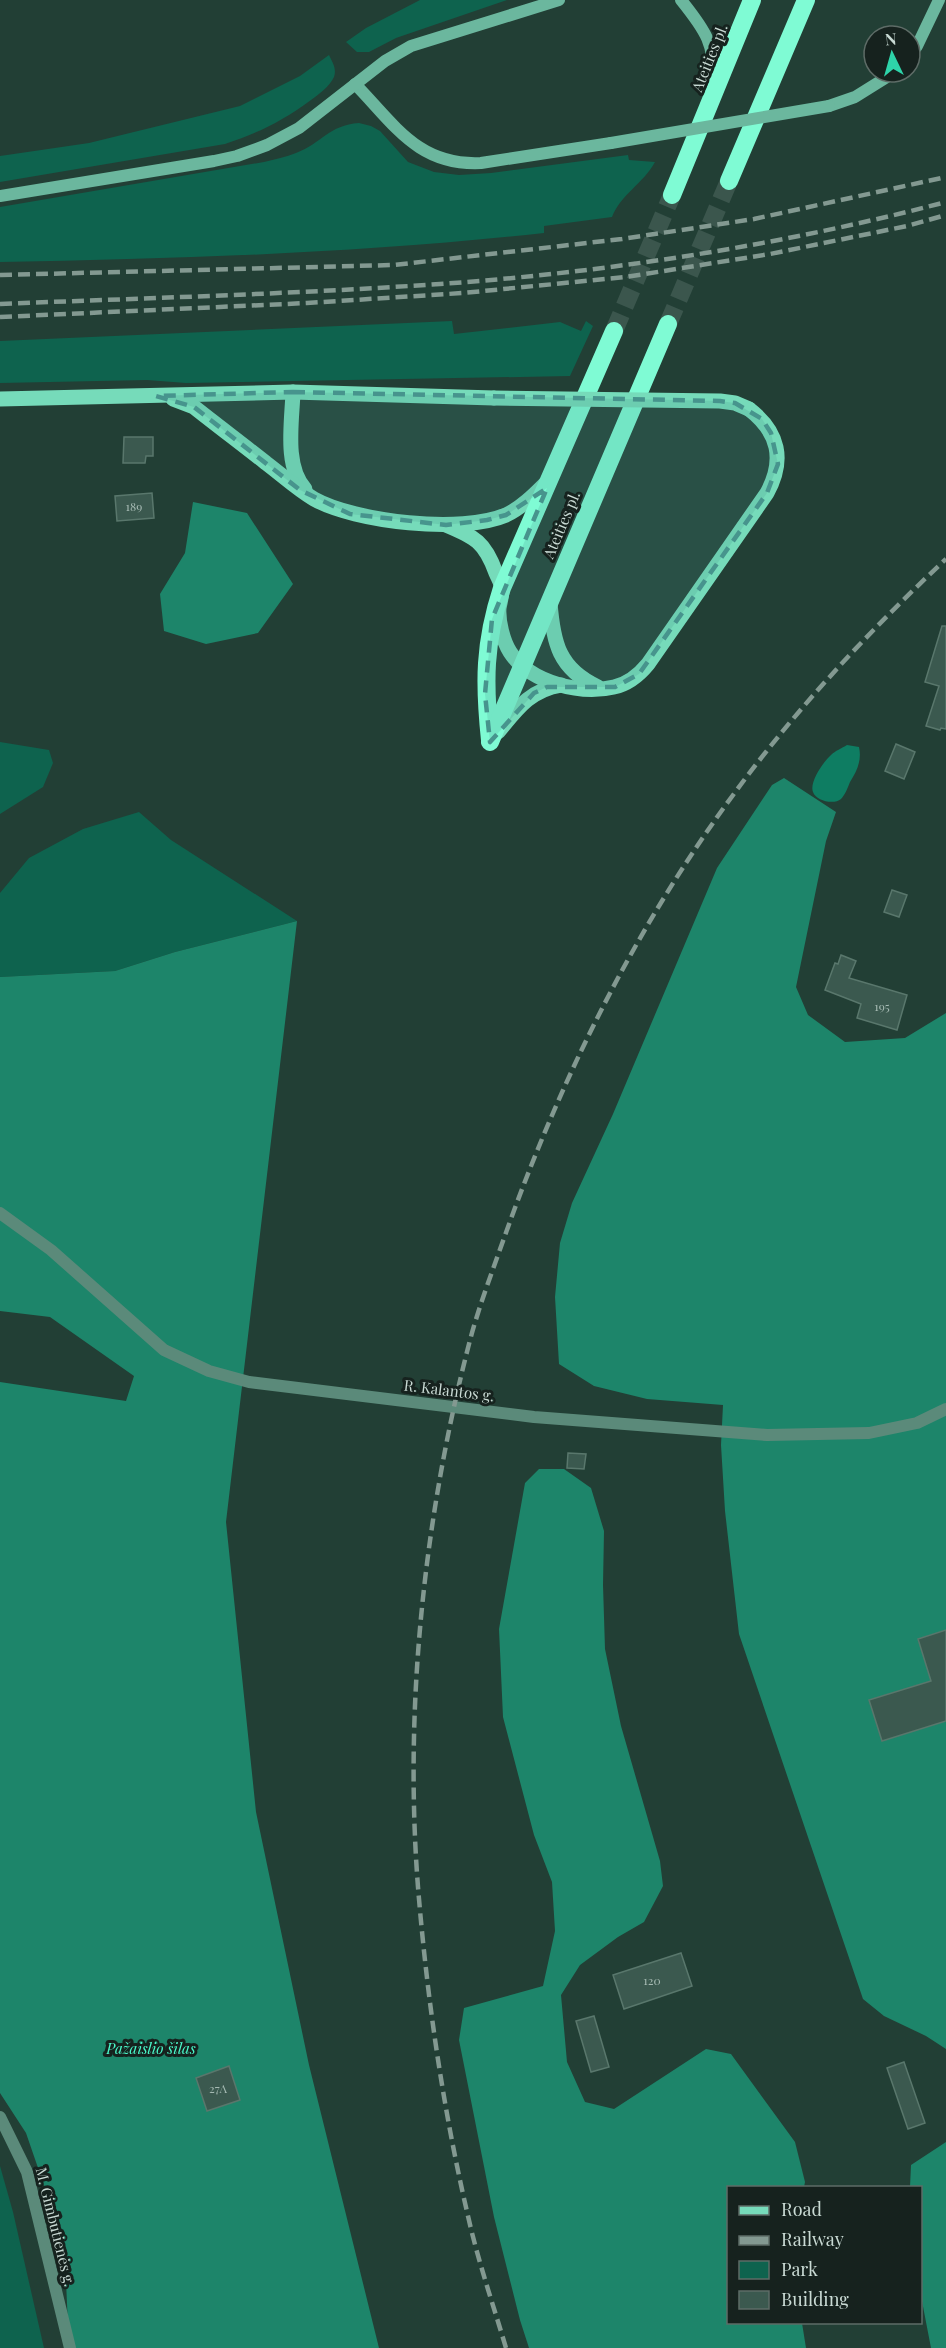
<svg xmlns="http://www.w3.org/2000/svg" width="946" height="2348" viewBox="0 0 946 2348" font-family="'Playfair Display',serif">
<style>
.green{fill:#0e634e}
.forest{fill:#1d856a}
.water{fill:#0e7d62}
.building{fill:#3b594f;stroke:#59776c;stroke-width:1.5}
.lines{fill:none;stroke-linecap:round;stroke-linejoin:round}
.highway-tunnel{stroke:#3b564d;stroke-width:18;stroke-dasharray:18 9;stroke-linecap:butt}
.street{stroke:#5b8a7a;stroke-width:12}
.secondary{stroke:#6bb79e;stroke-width:12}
.primary{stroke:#76dbba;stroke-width:15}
.highway{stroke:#7ffbd4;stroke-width:18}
.rail{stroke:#839991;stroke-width:4.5;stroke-dasharray:12 6;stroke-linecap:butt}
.secondary-bridge{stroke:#6bb79e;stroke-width:12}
.primary-bridge{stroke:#76dbba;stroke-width:15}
.marked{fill:#47948d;fill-opacity:0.2;stroke:#47948d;stroke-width:4.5;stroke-dasharray:12 8;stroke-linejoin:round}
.labels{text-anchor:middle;stroke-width:6;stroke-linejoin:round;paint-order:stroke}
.number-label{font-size:12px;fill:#a6bab3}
.street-label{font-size:15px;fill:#c9dad4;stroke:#16221e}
.park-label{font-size:15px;font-style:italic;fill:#4af9ca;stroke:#16221e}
</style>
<rect width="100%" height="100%" fill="#223f35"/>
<!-- green -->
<g class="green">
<path d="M420 0H507L396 38 369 52H357L346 42 366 28Z"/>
<path d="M329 55C332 62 337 68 334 77 330 86 319 94 311 100 281 122 260 132 225 144L0 182V156L89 143 240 106 300 76Z"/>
<path d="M359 123 371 126 380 131 408 162 434 172 459 175 491 173 628 155 629 160 655 162C643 184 621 194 612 217L544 226V233C363 253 181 259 0 262V207L264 162C275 159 286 157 296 153 322 143 329 125 359 123Z"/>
<path d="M452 321 454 334 560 322 581 331 586 321 593 326 570 376 186 383 147 380 0 383V341Z"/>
<path d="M0 742 49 750 53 763 43 787 0 814Z"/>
<path d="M139 812 171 840 297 921 175 952 115 971 0 977V893L29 858 83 829Z"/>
<path d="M0 2166 13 2212 44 2348H0Z"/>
</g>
<!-- forest -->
<g class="forest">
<path d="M193 502 247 513 293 584 258 633 206 644 164 631 160 594 185 553Z"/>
<path d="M784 778 836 812 826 841 796 987 808 1015 845 1042 905 1038 946 1013V2049L926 2036 884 2016 863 1999 739 1634 725 1511 721 1445 723 1405 647 1399 594 1386 559 1364 555 1297 560 1243 572 1203 613 1114 717 868 772 785Z"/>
<path d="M297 921 226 1522 256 1812 309 2065 379 2348H69L66 2281 47 2194 26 2133 0 2093V1382L126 1401 134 1376 50 1317 0 1311V977L115 971 175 952Z"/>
<path d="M539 1469H564L591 1488 604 1531 603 1585 605 1649 621 1726 660 1861 663 1886 644 1922 618 1937 580 1965 561 1995 567 2062 585 2102 614 2109 706 2049 731 2054 795 2142 805 2182 804 2187 728 2188V2322L802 2323 806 2348H529L520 2320 494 2217 459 2040 464 2008 543 1986 555 1931 552 1882 534 1835 503 1717 499 1629 525 1483Z"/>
<path d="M946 2142V2348H931L921 2296 920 2188 910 2187 911 2165Z"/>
</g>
<!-- water -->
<path class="water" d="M847 745 859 747C862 760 857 771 850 782 848 787 845 795 841 799 834 805 816 801 813 792 809 782 824 761 831 755 835 751 842 748 847 745Z"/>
<!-- building -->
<g class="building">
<path d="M124 437H153V456H146L145 463H123Z"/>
<path d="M152 493 154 518 117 521 115 496Z"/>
<path d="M942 626H946V729L941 728 940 730 926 726 939 686 925 682Z"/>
<path d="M896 744 915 752 904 779 885 771Z"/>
<path d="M892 890 907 895 899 917 884 912Z"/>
<path d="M841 955 856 961 849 978 907 995 897 1030 857 1018 861 1004 825 990 835 963 838 964Z"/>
<path d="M568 1453 586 1454 584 1469 567 1468Z"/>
<path d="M946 1630V1721L882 1741 869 1700 931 1681 918 1639Z"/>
<path d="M681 1953 692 1986 624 2009 613 1975Z"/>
<path d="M594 2016 609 2067 591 2072 576 2021Z"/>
<path d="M904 2062 925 2123 908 2129 887 2068Z"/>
<path d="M229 2066 240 2100 207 2111 196 2078Z"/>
</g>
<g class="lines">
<!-- highway-tunnel -->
<g class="highway-tunnel">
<path d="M668 324 729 181"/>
<path d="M614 331 672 195"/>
</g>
<!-- street -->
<g class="street">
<path d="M0 1213 51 1250 164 1350 209 1371 249 1382 534 1417 767 1435 869 1433 917 1423 946 1409"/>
<path d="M0 2117 27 2172 70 2348"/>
</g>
<!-- secondary -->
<g class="secondary">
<path d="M681 0C706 31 715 44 714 85"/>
<path d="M910 55 917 46 939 0"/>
<path d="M355 84C395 125 418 166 481 163L611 143"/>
<path d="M829 106 855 97 895 72"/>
<path d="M0 196 214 161 237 156 267 145 299 128 385 61 411 46 559 0"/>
</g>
<!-- primary -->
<g class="primary">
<path d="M293 392C292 422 284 466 305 489"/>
<path d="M0 399 293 392 494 398"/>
<path d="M173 399 194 407C218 426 242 444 266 463 282 475 297 489 314 499 355 522 462 534 506 515 521 508 534 495 545 484"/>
<path d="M446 525C475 537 485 542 496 573 498 578 502 584 502 590 502 596 500 602 499 608 498 621 503 641 510 652 530 683 581 695 614 687 628 684 639 675 648 664L767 493C785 460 779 432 749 409"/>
<path d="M550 602C553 643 559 669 598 687"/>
<path d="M498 732C517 709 530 690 561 685"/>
</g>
<!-- highway -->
<g class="highway">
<path d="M729 181 806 0"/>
<path d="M672 195 752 0"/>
<path d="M490 740C484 683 484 643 502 588L614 331"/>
<path d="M490 742 668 324"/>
</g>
<!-- rail -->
<g class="rail">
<path d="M0 275 394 265 622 239 754 219 946 177"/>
<path d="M0 304C147 298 294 294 440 284 610 272 782 245 946 202"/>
<path d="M0 317 307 303 463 293 626 277 770 254 907 226 946 215"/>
<path d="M506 2348C493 2304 478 2261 468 2216 443 2109 427 1998 418 1887 404 1708 424 1518 469 1344 478 1309 491 1275 503 1241 559 1082 635 927 736 791 798 707 870 630 946 559"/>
</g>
<!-- secondary-bridge -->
<path class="secondary-bridge" d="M611 143 829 106"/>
<!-- primary-bridge -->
<path class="primary-bridge" d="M494 398 720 401 735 403 749 409"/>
</g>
<!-- marked area -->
<path class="marked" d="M293 392 720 401 735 403 762 419 771 433 778 464 767 493 639 674 615 687H547L534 693 490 742 485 694 492 619 547 488 506 515 487 520 446 525 350 514 300 490 194 407 156 396Z"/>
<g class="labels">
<!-- number labels -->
<g class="number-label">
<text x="134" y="511">189</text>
<text x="882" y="1011">195</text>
<text x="652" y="1985">120</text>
<text x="218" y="2093">27A</text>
</g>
<!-- street labels -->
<g class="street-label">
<text transform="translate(710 58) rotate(-68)" y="5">Ateities pl.</text>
<text transform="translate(562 525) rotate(-67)" y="5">Ateities pl.</text>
<text transform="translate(449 1391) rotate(7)" y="5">R. Kalantos g.</text>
<text transform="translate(55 2227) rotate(76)" y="5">M. Gimbutienės g.</text>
</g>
<!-- park labels -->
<g class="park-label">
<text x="151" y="2054">Pažaislio šilas</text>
</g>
</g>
<!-- legend -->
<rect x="727" y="2186" width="195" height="138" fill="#16221e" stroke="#5e6c67" stroke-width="1.5"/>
<rect x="739" y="2206" width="30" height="9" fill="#76dbba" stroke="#5e6c67" stroke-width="1.5"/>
<text x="781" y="2216" font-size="18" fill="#c9dad4">Road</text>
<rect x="739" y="2236" width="30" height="9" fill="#839991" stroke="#5e6c67" stroke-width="1.5"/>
<text x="781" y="2246" font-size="18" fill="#c9dad4">Railway</text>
<rect x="739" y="2261" width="30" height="18" fill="#0e634e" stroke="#5e6c67" stroke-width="1.5"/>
<text x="781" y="2276" font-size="18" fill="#c9dad4">Park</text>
<rect x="739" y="2291" width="30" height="18" fill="#3b594f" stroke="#5e6c67" stroke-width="1.5"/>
<text x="781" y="2306" font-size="18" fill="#c9dad4">Building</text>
<!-- north arrow -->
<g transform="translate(892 54) rotate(355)"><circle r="28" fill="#16221e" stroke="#5e6c67" stroke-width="1.5"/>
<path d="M0-4.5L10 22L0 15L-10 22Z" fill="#2ed4aa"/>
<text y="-9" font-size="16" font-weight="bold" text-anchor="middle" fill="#c9dad4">N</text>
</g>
</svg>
